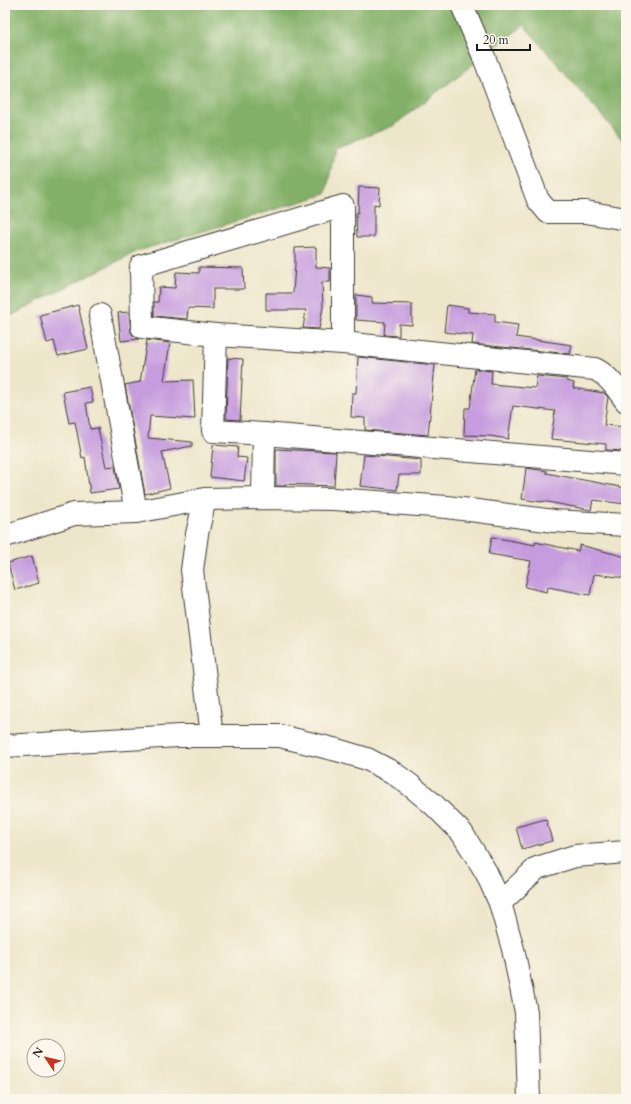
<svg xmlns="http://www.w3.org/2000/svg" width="631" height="1104" viewBox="0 0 631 1104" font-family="Cardo,serif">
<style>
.forest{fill:#83b068;stroke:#506642}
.building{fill:#c69cde}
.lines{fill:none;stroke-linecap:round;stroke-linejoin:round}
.minor-casing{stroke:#3c3a36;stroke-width:24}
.minor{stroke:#fff;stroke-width:22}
</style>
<rect width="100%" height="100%" fill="#fbf7ec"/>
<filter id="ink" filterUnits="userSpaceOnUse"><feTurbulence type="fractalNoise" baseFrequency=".025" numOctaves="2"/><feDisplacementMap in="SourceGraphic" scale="8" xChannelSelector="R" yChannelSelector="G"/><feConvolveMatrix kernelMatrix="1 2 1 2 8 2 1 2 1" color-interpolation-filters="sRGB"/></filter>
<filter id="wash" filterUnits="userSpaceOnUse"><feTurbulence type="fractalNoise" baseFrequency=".012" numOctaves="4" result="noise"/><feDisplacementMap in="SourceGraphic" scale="16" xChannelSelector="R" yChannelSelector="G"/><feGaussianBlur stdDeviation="0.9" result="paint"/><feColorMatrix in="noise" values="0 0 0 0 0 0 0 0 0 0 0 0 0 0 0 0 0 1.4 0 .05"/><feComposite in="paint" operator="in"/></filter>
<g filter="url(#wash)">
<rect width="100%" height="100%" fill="#eee6ca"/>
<!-- forest -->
<path class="forest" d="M5 5H626V144L524 25 393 126 335 148 326 194 138 251 62 289 5 319Z"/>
<g id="blocks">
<!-- building -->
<g class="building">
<path d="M359 187 380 188 379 205 374 204V237H357L356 213H358Z"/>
<path d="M316 247V267L330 268V282H322L323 307 319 329 303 328 306 310H266V293H293L295 265V248Z"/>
<path d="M199 267 243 268 244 289H213V309L188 308 187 319 154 316V302H158L159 287 175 288 176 272 199 273Z"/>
<path d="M356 295 372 297V303L412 304V325L399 324V336L384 335 385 322 356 320Z"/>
<path d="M78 305 88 349 58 356 54 341 47 343 40 315Z"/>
<path d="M447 305 468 308V312L495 314V322L518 325 516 337 572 345 570 354 472 344 473 335 444 332Z"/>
<path d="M129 312 131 333 135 337 139 339 121 341 118 313Z"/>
<path d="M147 340 170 343 164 381 193 380 195 419 150 416 148 438 192 442V446L162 452 170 488 145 494 125 385 140 382Z"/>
<path d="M358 357 435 365 428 435 365 430V418L351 417 352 393H356Z"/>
<path d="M228 358 243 359 240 420 226 419Z"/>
<path d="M475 369 492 371 491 384 535 388 537 376 567 379V381L574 383 573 388 604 393 608 397 604 425 626 427 624 451 606 450V444L551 439 555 411 513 406 508 439 490 436 464 435 465 408H470Z"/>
<path d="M90 387 93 402 86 403 90 429 98 428 106 467 115 466 119 489 90 493 85 457 82 458 75 422 69 423 63 392Z"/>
<path d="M213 445 238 447 237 457 247 458 244 481 210 477Z"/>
<path d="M276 449 336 452 334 486 285 484V486H276Z"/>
<path d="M364 455 421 460V475H399L397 490 360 486Z"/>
<path d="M526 468 547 471 546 473 626 488V504L593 500 591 510 542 501V502L522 499Z"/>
<path d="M492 537 535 545V542L578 551 580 545 626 557V578L594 574 590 595 548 587 547 592 525 587 531 561 489 554Z"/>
<path d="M32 556 39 583 15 590 8 563Z"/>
<path d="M546 819 552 841 522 849 516 827Z"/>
</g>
</g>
</g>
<g filter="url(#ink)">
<use href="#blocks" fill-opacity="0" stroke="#3c3a36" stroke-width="1"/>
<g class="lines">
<defs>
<g id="minor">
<path d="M462 5 484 57 538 200 548 212H586L626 219"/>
<path d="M100 315 136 512"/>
<path d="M216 335 142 327 141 266 343 206V343"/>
<path d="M264 434 626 464"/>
<path d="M263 498 264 434 213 431 216 335 343 343 595 369C609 376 617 389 626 401"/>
<path d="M205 499 197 534 192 570 212 736"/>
<path d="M5 536 74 514 136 512 205 499 263 498 334 499 447 507 554 521 626 525"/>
<path d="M5 746 179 736H280L337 750 367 759 392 772 410 785 433 804 462 833 486 872 500 903 513 949 526 1012 529 1099"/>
<path d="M500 903 537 868 575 856 626 852"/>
</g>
</defs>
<!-- minor casing -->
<use href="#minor" class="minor-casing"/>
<!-- minor -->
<use href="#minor" class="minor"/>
</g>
</g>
<!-- margin -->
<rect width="631" height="1104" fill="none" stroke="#fbf7ec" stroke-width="20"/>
<!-- north arrow -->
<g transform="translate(46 1058) rotate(305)"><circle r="19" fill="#fbf7ec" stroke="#a29f99"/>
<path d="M0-3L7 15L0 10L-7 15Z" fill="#c8321e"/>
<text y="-6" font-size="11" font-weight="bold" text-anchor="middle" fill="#1c1c1c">N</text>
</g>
<!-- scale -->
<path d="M477 44v6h53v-6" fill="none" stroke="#1c1c1c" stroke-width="2"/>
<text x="483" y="44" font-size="12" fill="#1c1c1c" stroke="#fbf7ec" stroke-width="3" paint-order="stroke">20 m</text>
</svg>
